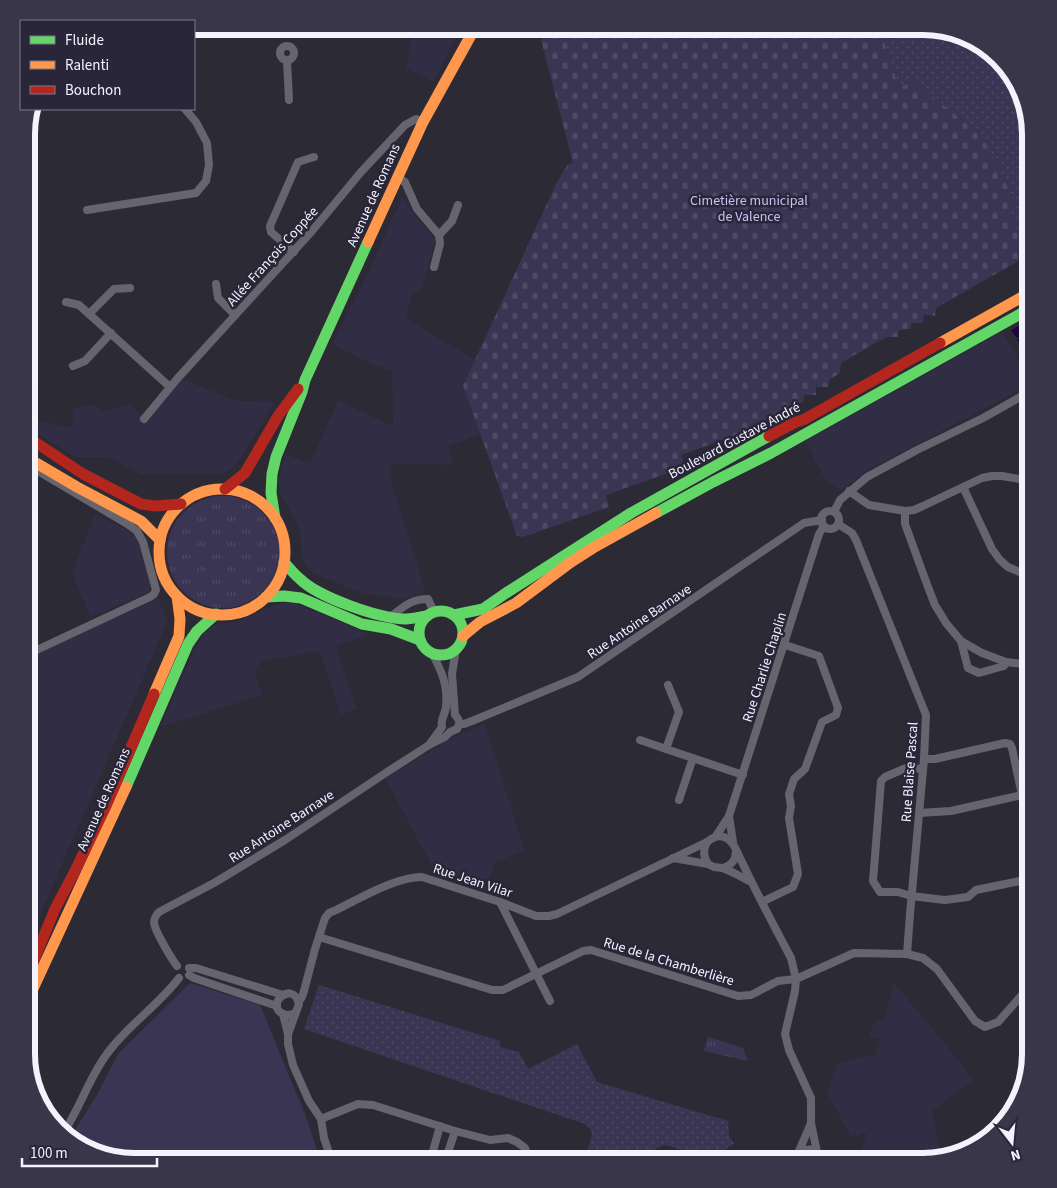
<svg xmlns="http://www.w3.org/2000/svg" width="1057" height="1188" viewBox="0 0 1057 1188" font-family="'Source Sans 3',sans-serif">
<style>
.built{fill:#302d44}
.grass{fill:url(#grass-tufts)}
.cemetery{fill:url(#cemetery-stones)}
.park{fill:url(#park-dots)}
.pitch{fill:#3b3554}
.water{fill:url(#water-ripples)}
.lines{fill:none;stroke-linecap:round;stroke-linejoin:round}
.street{stroke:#66656f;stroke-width:8}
.fast{stroke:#63d668;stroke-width:11}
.slow{stroke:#ff974d;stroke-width:11}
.jam{stroke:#b3261e;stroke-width:11}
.labels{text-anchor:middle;stroke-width:5;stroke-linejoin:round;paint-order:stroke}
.street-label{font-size:14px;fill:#f4f3fd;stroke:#292639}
.park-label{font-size:14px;fill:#c8c0f5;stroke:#292639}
.rim{fill:none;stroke:#f4f3fd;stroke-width:6}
</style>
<defs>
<pattern id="grass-tufts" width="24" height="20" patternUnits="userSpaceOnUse" patternTransform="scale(1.25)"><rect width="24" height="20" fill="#3b3554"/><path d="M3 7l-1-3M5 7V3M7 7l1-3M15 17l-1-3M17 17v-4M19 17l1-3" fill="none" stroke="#4e4965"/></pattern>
<pattern id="cemetery-stones" width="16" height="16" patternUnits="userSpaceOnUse" patternTransform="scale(1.25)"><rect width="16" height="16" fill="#3b3554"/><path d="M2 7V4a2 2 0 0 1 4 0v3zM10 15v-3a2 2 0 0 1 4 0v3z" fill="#4e4965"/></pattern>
<pattern id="park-dots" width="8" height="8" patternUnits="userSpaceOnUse" patternTransform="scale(1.25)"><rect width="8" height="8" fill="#3b3554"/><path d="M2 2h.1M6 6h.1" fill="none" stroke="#4e4965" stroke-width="1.8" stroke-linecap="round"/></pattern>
<pattern id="water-ripples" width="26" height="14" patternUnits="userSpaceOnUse" patternTransform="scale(1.25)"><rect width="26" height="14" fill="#1a093a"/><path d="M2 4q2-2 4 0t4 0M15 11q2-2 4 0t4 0" fill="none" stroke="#3c2d57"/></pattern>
</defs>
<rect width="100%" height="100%" fill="#2c2a35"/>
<!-- built -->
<g class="built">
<path d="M413 26H448L459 33 433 82 406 68Z"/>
<path d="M402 198 435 240 429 265 419 292 414 291 405 318 475 360 463 386 480 434 448 447 453 465 390 464 391 481 426 593 402 599 366 594 344 586 313 573 306 565 302 556 300 534 297 524 280 492 279 485V476L286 454 310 464 338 400 388 424H393L392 371 372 364 332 344 369 271Z"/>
<path d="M1002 332 1031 381V384L866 471 842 490 827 483 805 441Z"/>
<path d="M182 379 237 401H257L266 400 275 403 235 466 229 470 219 474H141L108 457H75L37 433V420L73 428V409L92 404 105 411 128 404 147 420Z"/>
<path d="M95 514 131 532 136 536 139 543 152 588 148 593 90 617 72 573Z"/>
<path d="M158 598 167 620 166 625 26 947V659Z"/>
<path d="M285 603 296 604 370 634 336 646 357 709 341 715 319 651 262 661 254 671 263 695 160 727 194 650 204 633 213 626 230 622 239 621 255 614 264 609Z"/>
<path d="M484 724 525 850 495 863 486 890 433 873 432 866 385 778 460 734Z"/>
<path d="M894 982 974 1080 933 1110 939 1156 924 1162H864L858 1151 862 1149 867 1135 862 1133 858 1136 853 1135 851 1137 827 1092 837 1063 867 1055 875 1056 881 1039 869 1036 874 1022 878 1021V1019L884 1020Z"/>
</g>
<!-- grass -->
<g class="grass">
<circle cx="223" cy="552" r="56"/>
<path d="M708 1037 743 1048 748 1061 704 1051Z"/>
</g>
<!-- cemetery -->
<path class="cemetery" d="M542 26H875L882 35 899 87 913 81 982 135 1015 201 1008 206 1029 255 936 308 935 316 924 315 923 323H911V329L899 330 898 337H886L841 363 840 373 829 380 828 387H816V395H804L803 403 791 402V410H779L778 418H766L765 425 681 455 685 467 606 495 609 507 523 537 517 536 463 386 557 182 568 164 573 163 541 40Z"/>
<!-- park -->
<g class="park">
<path d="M875 26H930L971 37 1008 68 1031 133V253L1029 255 1008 206 1015 201 982 135 913 81 899 87 882 35Z"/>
<path d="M319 985 500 1041V1047L519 1052 528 1069 577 1044 597 1082 728 1121 729 1136 734 1144 728 1147 715 1161 666 1145 656 1148 652 1162H584L592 1135 591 1130 585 1124 304 1029Z"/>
</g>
<!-- pitch -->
<path class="pitch" d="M190 983 260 1005 305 1114 321 1162H133L86 1151 70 1138 98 1093 118 1054Z"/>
<!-- water -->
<path class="water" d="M1031 319V362L1011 330Z"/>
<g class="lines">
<!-- street -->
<g class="street">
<path d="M194 28 202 31 391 29 401 34"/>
<circle cx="287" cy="53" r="7"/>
<path d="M287 61 289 100"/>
<path d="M397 177 405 182 417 209 439 235"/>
<path d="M87 210 196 193 206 181 209 165 207 143 196 122 185 109"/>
<path d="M26 244 29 250"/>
<path d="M294 252 271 232 270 226 298 162 314 157"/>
<path d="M434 267 440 244 439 235 452 221 458 205"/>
<path d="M216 284 218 298 235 315"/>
<path d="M66 302 79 305 170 387"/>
<path d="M89 314 114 289 130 288"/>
<path d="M73 366 85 361 111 333"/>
<path d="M144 419 177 379 312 231 361 172 405 125 416 119 423 122"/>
<path d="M963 487 992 549 1000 560 1008 567 1022 573 1031 575"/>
<path d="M849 491 869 505 905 511 914 510 923 506 982 478 992 476H1002L1031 481"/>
<path d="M905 511V524L928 587 935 605 946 623 961 641 982 653 1006 662 1031 665"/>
<circle cx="830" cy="520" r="9"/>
<path d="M834 512 840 500 867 477 917 450 983 418 1031 391"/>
<path d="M838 524 852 533 856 540 926 715 924 759 910 914 907 954"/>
<path d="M390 617C404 607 410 599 428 599L434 612"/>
<path d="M961 641 968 668 979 673 1004 666 1006 662"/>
<path d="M26 655 150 597 154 594 156 590 143 542 137 531 129 525 38 471 35 463"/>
<path d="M668 685 679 712 666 749 743 775"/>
<path d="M459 724H464L472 721 578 677 804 523 822 520"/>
<path d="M640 740 666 749"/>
<path d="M429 745 442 727C440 720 445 715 446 707 448 685 442 672 432 653"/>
<path d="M923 769 906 768 885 777 881 781 873 881 880 892H898L911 896 945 900 968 897 976 890 1020 881 1027 882 1031 885"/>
<path d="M1022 795 1031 822"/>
<path d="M679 800 693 758"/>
<path d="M919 813 951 811 1022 795 1012 748 1010 744 1005 743 935 759H924"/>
<path d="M729 816 733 842"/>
<path d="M716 836 729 816 819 534 824 526"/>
<path d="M707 842C703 850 703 856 708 864"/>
<path d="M673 858 708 864 714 867 723 868 734 873 749 881"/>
<path d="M723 868C732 865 736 860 736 851"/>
<path d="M500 902 550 1001"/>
<path d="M762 902 793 887 798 874 789 818 791 806 789 794 794 779 805 769 822 722 836 715 838 708 819 656 785 645"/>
<path d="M319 937 492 990H503L583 951 591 950 738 996 751 995 778 981 796 979 854 953 907 954 923 958 937 969 975 1021 985 1027 998 1022 1031 985"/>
<path d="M177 966C171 958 155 931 154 923 154 918 156 915 159 912L214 883 285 840 384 774 429 745 445 737 450 732 457 729C461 723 459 719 455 715L452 674 456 649"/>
<path d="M189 968H196L283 995"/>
<path d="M189 975 194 978 277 1006"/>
<path d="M299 1001 302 997 304 991 315 949 325 918 329 913 334 911C359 899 395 877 422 877L500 902 536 916H549L557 914 707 842C713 837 721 834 728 839 735 843 738 855 742 862 757 894 774 926 791 958L796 979 795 991 785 1034 789 1050 811 1098V1123L817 1152"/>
<path d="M283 1014 288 1034V1044L293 1065 309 1101 321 1119 324 1138 332 1162"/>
<path d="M288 1034 299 1004C293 979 264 1005 283 1014 288 1016 291 1015 295 1013"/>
<path d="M321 1119 358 1104 373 1105 455 1131 490 1140 508 1138 517 1142 525 1148 530 1162"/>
<path d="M64 1132C82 1104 92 1070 114 1045 134 1021 160 1003 179 978"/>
<path d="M799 1151 811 1123"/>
<path d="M430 1162 440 1126"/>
<path d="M445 1162 455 1131"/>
<path d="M790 1162C799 1147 816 1144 824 1162"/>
</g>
<!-- fast -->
<g class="fast">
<path d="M656 513 713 482 771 453 1031 308"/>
<path d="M275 518 271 493 272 474 276 457 302 392 305 380 368 242"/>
<path d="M284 562C289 568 294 574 300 579 318 597 378 618 404 619 411 619 419 617 427 616"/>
<path d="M266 597 284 596 301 598 362 624 391 629 420 640"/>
<circle cx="441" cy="633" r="22"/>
<path d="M454 615 483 609 506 593 631 513 769 436"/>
<path d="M126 787 188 644 197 631 216 614"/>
</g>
<!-- slow -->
<g class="slow">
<path d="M368 242 423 122 476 26"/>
<path d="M940 343 1031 292"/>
<path d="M26 457 77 487 141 521 160 540"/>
<circle cx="222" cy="552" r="63"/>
<path d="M463 636 480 622 516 603 571 562 593 548 656 513"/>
<path d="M154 694 179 636 180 619 177 596"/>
<path d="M26 1004 126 787"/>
</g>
<!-- jam -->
<g class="jam">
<path d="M26 436 83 474 141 504 155 506 181 504"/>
<path d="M769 436 796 422 803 420 940 343"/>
<path d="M225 489 245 473 278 416 298 389"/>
<path d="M26 979 55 909 75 871 106 806 154 694"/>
</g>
</g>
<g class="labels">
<!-- street labels -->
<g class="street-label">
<text transform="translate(373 195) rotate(-66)" y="5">Avenue de Romans</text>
<text transform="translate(272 256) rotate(-48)" y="5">Allée François Coppée</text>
<text transform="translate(734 440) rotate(-28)" y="5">Boulevard Gustave André</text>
<text transform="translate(639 621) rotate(-34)" y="5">Rue Antoine Barnave</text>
<text transform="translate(764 667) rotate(-72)" y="5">Rue Charlie Chaplin</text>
<text transform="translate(909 772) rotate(-86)" y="5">Rue Blaise Pascal</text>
<text transform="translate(103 799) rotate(-66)" y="5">Avenue de Romans</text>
<text transform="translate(281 826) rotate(-33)" y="5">Rue Antoine Barnave</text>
<text transform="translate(473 880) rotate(18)" y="5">Rue Jean Vilar</text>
<text transform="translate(669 961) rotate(17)" y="5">Rue de la Chamberlière</text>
</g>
<!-- park labels -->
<g class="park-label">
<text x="749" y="205">Cimetière municipal<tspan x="749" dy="16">de Valence</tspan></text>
</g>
</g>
<!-- crop -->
<path d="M0 0H1057V1188H0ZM134 35H923A99 99 0 0 1 1022 134V1054A99 99 0 0 1 923 1153H134A99 99 0 0 1 35 1054V134A99 99 0 0 1 134 35Z" fill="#393649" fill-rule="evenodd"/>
<path class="rim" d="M134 35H923A99 99 0 0 1 1022 134V1054A99 99 0 0 1 923 1153H134A99 99 0 0 1 35 1054V134A99 99 0 0 1 134 35Z"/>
<!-- legend -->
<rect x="20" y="20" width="175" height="90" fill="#292639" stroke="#7a7887"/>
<rect x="30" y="36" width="25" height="8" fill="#63d668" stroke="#7a7887"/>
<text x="65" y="45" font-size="15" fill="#f4f3fd">Fluide</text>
<rect x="30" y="61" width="25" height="8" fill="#ff974d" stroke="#7a7887"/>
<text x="65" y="70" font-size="15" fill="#f4f3fd">Ralenti</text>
<rect x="30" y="86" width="25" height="8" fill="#b3261e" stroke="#7a7887"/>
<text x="65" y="95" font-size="15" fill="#f4f3fd">Bouchon</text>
<!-- north arrow -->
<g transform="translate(1012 1143) rotate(164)" stroke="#292639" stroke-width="4" paint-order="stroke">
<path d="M0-4L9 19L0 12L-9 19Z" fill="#f4f3fd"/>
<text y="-8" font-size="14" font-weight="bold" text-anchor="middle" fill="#f4f3fd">N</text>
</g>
<!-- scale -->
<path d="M22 1158v8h135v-8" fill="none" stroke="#f4f3fd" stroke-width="2.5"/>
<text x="30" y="1158" font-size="15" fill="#f4f3fd" stroke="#292639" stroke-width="4" paint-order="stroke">100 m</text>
</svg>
